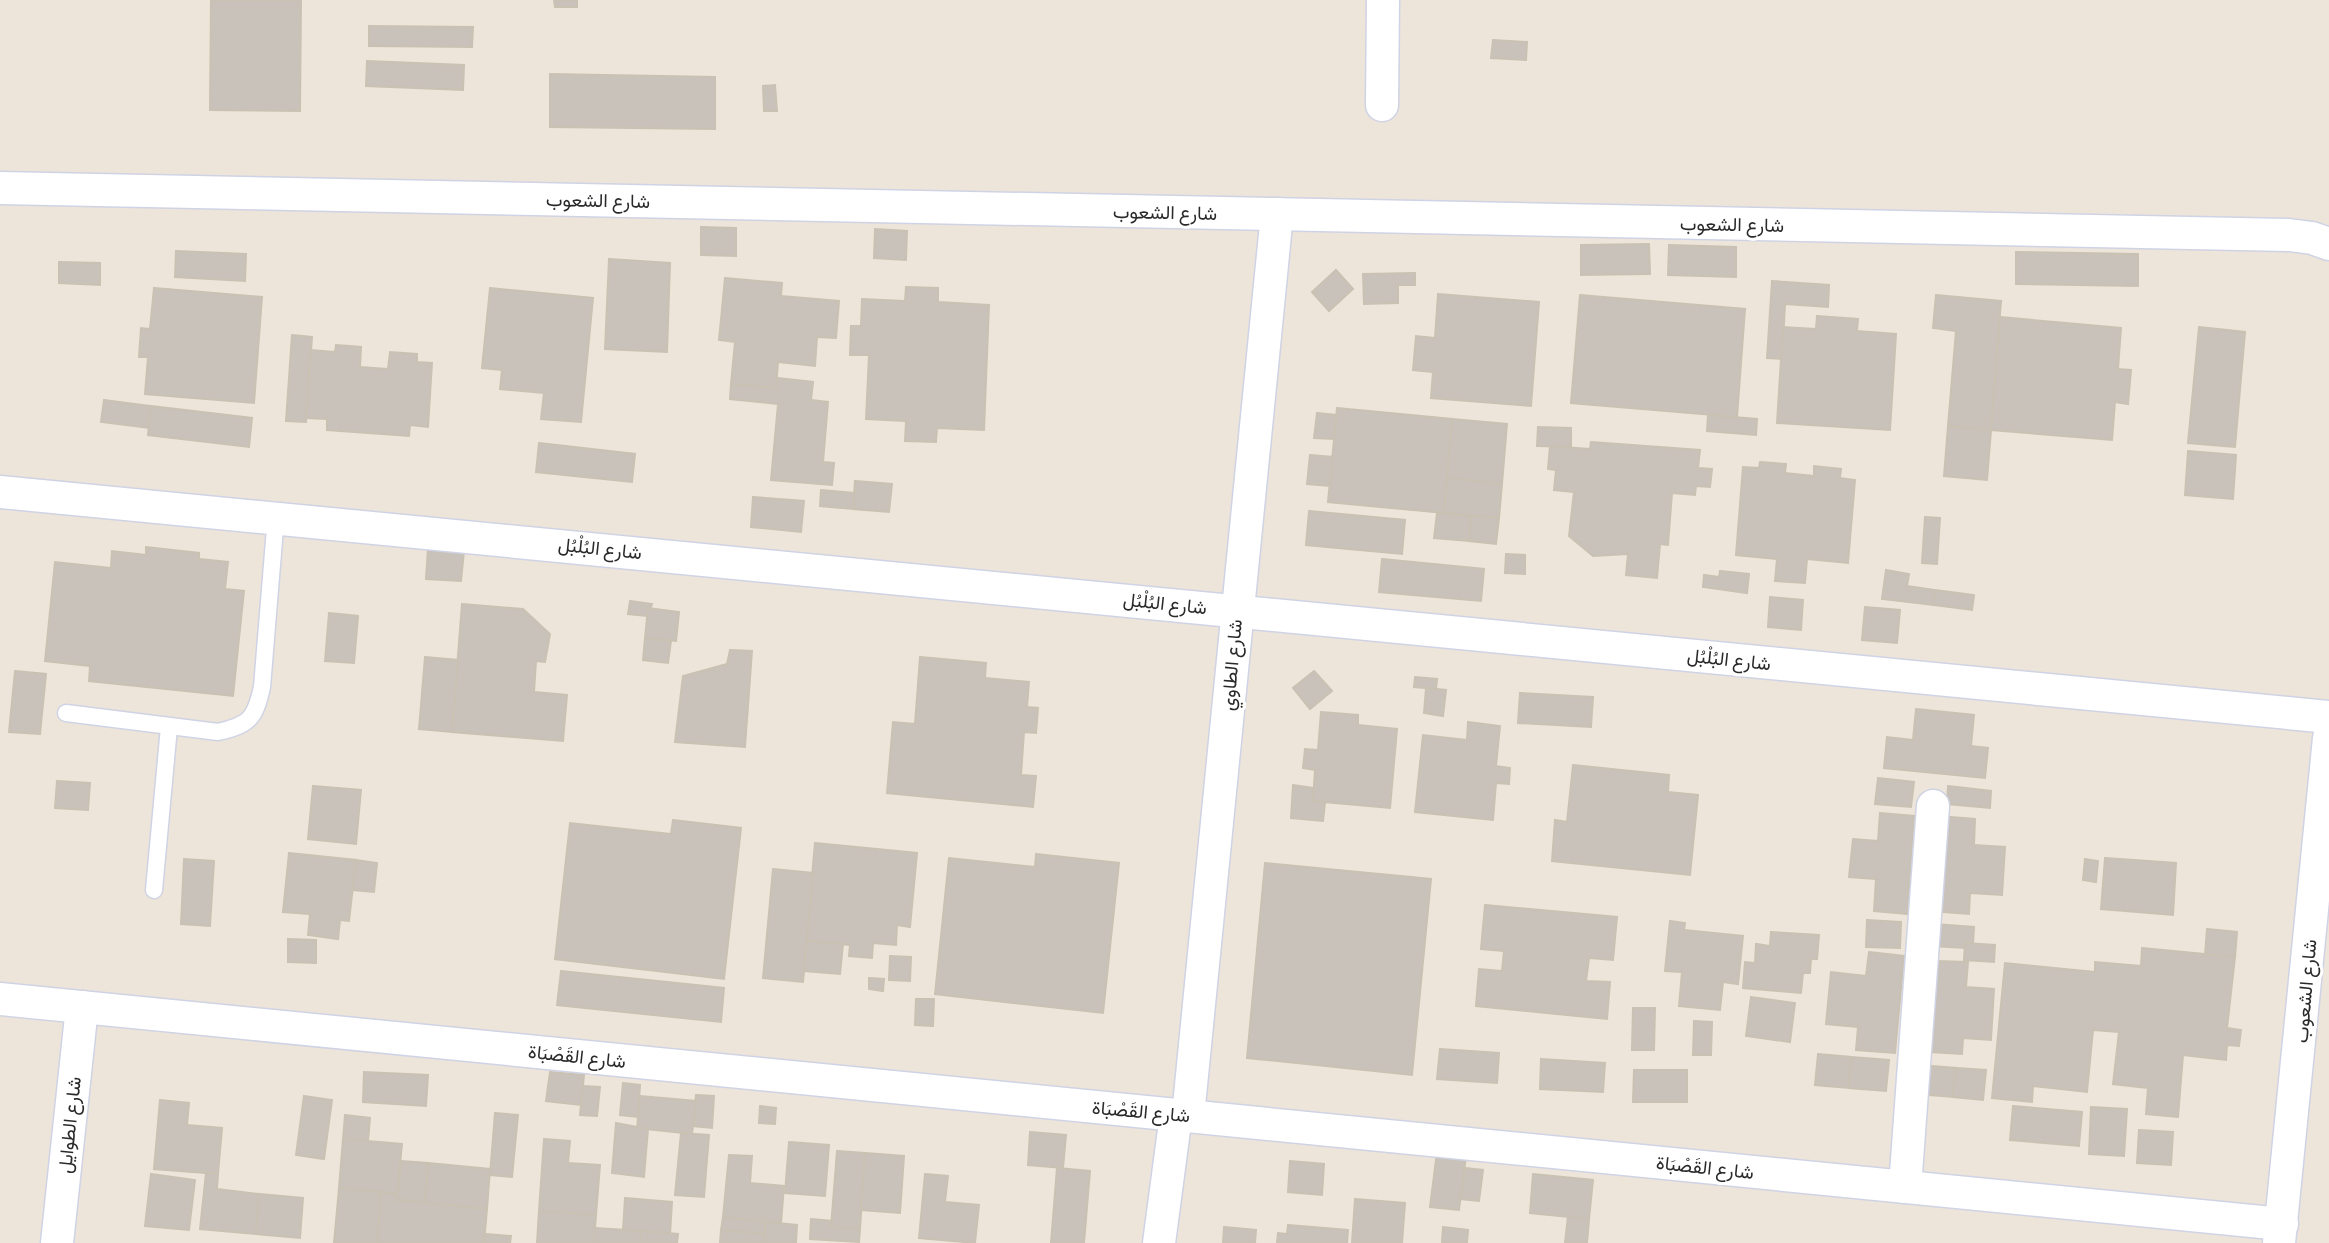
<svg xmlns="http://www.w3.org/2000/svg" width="2329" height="1243" viewBox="0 0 2329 1243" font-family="'PT Sans Narrow',Vazirmatn,sans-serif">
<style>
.building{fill:#c9c2ba;stroke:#c9c2b3;stroke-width:2}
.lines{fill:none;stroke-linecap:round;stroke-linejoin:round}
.service-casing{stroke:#cfd3e4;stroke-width:19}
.minor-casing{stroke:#cfd3e4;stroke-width:35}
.service{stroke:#fff;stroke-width:16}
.minor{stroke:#fff;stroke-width:32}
.labels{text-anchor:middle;stroke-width:6;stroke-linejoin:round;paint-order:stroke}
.street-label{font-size:19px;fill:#2a2a2a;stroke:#fff}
</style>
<rect width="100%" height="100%" fill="#eee5da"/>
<!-- building -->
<g class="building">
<path d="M211 0H301L300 111 210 110Z"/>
<path d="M554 0H577V7H555Z"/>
<path d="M369 26 473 27 472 47 369 46Z"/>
<path d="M1493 40 1527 42 1526 60 1491 58Z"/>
<path d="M367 61 464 65 463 90 366 86Z"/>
<path d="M550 74 715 77V129L550 127Z"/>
<path d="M775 85 777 111H764L763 86Z"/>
<path d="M701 227 736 228V256L701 255Z"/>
<path d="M875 229 907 231 906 260 874 258Z"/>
<path d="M1649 244 1650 274 1581 275V245Z"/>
<path d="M1669 245 1736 247V277L1668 275Z"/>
<path d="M176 251 246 254 245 281 175 277Z"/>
<path d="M2016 252 2138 254V286L2016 284Z"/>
<path d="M609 259 670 263 667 352 605 349Z"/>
<path d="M59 262 100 263V285L59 283Z"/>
<path d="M1336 270 1353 289 1329 311 1312 292Z"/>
<path d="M1415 273V285H1398V303L1364 304 1363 274Z"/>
<path d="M725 278 782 283 781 296 839 301 836 338 817 337 815 366 778 362 776 388 731 384 735 342 719 340Z"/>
<path d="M1772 281 1829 285 1828 307 1785 304 1782 359 1767 358Z"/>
<path d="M906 287 938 288V302L989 305 984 430 937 428 936 442 905 441 906 421 866 419 869 355H850L851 326H861L862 299 905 301Z"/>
<path d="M154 288 262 297 254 403 145 394 148 357H139L141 328 150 329Z"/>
<path d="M490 288 593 298 581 422 541 419 544 393 500 389 502 370 482 368Z"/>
<path d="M1438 294 1539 302 1531 406 1431 398 1433 372 1413 370 1416 336 1435 338Z"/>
<path d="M1580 295 1745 309 1737 417 1571 403Z"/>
<path d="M1936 295 2001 301 1991 430 1948 426 1956 331 1933 328Z"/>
<path d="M1817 316 1858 319 1857 331 1896 334 1890 430 1777 423 1783 327 1816 329Z"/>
<path d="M2000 317 2121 328 2118 369 2131 370 2128 404 2115 402 2112 440 1991 430Z"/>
<path d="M2199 327 2245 332 2235 447 2188 443Z"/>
<path d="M292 335 312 337 306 422 286 421Z"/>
<path d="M336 345 361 347 360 367 388 369 390 352 417 354V362L432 363 428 427 410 425 409 436 327 430V419L306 418 311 350 335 352Z"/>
<path d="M777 378 813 382 811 400 828 402 823 462 834 463 832 485 771 480 778 404 730 399 731 384 776 388Z"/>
<path d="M104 400 151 406 149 428 101 422Z"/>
<path d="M151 406 252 418 249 447 148 435Z"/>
<path d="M1337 408 1452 419 1444 513 1328 502Z"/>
<path d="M1317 413 1336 415 1334 439 1314 438Z"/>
<path d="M1708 415 1757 419 1756 435 1707 431Z"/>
<path d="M1452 419 1507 424 1502 484 1447 478Z"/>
<path d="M1948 426 1991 430 1987 480 1944 476Z"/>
<path d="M1538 427 1571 428V447L1537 446Z"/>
<path d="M1591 442 1700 450 1698 468 1712 469 1710 487 1696 486 1695 495 1672 493 1668 545 1660 544 1657 578 1626 575 1628 554 1593 556 1569 536 1574 492 1554 490 1556 470 1548 469 1550 446 1590 449Z"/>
<path d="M539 443 635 454 632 482 536 472Z"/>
<path d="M2188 451 2236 455 2233 499 2185 495Z"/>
<path d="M1310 455 1333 457 1330 486 1307 484Z"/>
<path d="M1760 462 1786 464 1785 473 1814 476V466L1841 469 1840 478 1855 480 1848 563 1807 559 1805 583 1775 581 1777 559 1736 555 1743 467 1759 468Z"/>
<path d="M1447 478 1502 484 1499 518 1444 513Z"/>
<path d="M855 481 892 484 889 512 853 509Z"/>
<path d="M821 490 854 493 853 509 820 506Z"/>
<path d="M753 497 804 501 801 532 751 527Z"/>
<path d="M1309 511 1405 520 1402 554 1306 545Z"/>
<path d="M1437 513 1471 516 1469 541 1434 538Z"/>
<path d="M1471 516 1499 518 1496 544 1469 541Z"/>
<path d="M1925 517 1940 518 1937 564 1922 563Z"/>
<path d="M146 547 199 553V559L228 562 225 589 244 591 233 696 89 681 90 666 45 661 55 562 111 568 112 551 146 555Z"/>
<path d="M428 548 464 551 461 581 426 579Z"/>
<path d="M1506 554 1525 555V574L1505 573Z"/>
<path d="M1382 559 1484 569 1481 601 1379 592Z"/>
<path d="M1886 570 1909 574 1907 586 1935 590 1933 605 1882 599Z"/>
<path d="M1720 571 1749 574 1747 593 1703 587 1704 575 1719 577Z"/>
<path d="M1935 590 1974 595 1972 610 1933 605Z"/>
<path d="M1770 597 1803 600 1801 630 1768 627Z"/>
<path d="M630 601 652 604 647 616 628 614Z"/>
<path d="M462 604 523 609 550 634 545 662 536 661 534 692 567 695 563 741 452 732Z"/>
<path d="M1865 607 1900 610 1897 643 1862 640Z"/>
<path d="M648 608 679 612 676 641 645 638Z"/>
<path d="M329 613 358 616 354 663 325 661Z"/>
<path d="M645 638 671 641 668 663 643 660Z"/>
<path d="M730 650 752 651 745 747 675 742 683 676 727 664Z"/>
<path d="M425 657 458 660 452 732 419 729Z"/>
<path d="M920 657 986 663 985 678 1029 682 1027 707 1038 708 1036 733 1024 732 1021 775 1036 776 1033 807 887 793 893 722 915 724Z"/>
<path d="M15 671 46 674 40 734 9 732Z"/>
<path d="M1314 671 1332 691 1310 709 1293 688Z"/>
<path d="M1415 677 1437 679 1436 689 1414 687Z"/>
<path d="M1426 688 1446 690 1443 716 1424 713Z"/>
<path d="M1520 693 1593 697 1591 727 1518 723Z"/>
<path d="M1916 709 1974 715 1971 746 1988 748 1985 778 1884 768 1887 737 1913 740Z"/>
<path d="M1321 712 1358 715V725L1397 729 1390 808 1313 801 1315 770 1303 768 1305 749 1318 750Z"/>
<path d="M1468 722 1500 726 1496 766 1510 768 1509 784 1496 783 1493 820 1415 812 1423 735 1467 740Z"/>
<path d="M1573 765 1669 775 1668 792 1698 795 1690 875 1552 861 1555 820 1567 822Z"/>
<path d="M1878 778 1914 782 1911 807 1875 804Z"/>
<path d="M57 781 90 783 88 810 55 808Z"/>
<path d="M1293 785 1314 788 1313 801 1325 803 1323 821 1291 818Z"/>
<path d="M313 786 361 790 356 844 308 839Z"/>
<path d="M1948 786 1991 791 1990 808 1947 804Z"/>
<path d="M1880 813 1914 816 1907 914 1874 911 1876 879 1849 877 1853 839 1878 841Z"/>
<path d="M1938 816 1975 819 1974 845 2005 847 2002 895 1970 893 1969 914 1931 911Z"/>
<path d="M673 820 741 828 724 979 555 959 570 823 671 834Z"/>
<path d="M815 843 917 853 910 927 897 925 896 945 873 943 872 958 849 956 850 945 806 941Z"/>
<path d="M289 853 356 860 349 921 340 920 338 939 308 935 310 914 283 912Z"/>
<path d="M1036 854 1119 863 1103 1013 935 994 949 858 1035 867Z"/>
<path d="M2105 858 2176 863 2173 915 2101 909Z"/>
<path d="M184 859 214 861 210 926 181 924Z"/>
<path d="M2085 859 2098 861 2096 882 2083 880Z"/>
<path d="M356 860 377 863 374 892 353 890Z"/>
<path d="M1265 863 1431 879 1412 1075 1247 1058Z"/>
<path d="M773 869 813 873 803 982 763 978Z"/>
<path d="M1485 905 1617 917 1613 960 1589 958 1586 981 1610 982 1607 1019 1476 1006 1479 969 1502 971 1504 951 1481 949Z"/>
<path d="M1867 920 1901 922 1900 948 1866 947Z"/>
<path d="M1670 921 1685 923 1684 930 1743 936 1738 984 1723 982 1720 1010 1679 1006 1682 972 1665 971Z"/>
<path d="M1934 924 1974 927 1973 944 1965 943V948L1933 946Z"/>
<path d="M2207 929 2237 932 2235 957 2205 955Z"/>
<path d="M1771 932 1819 935 1817 959H1811L1810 973H1803L1801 993 1743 988 1745 962 1755 963 1756 944 1770 946Z"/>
<path d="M288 939 316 940V963L288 962Z"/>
<path d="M806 941 843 944 840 974 804 971Z"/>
<path d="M1965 943 1995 945 1994 962 1964 960Z"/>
<path d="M2142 948 2235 957 2227 1028 2241 1030 2239 1046 2227 1045 2226 1060 2183 1055 2178 1117 2146 1114 2148 1088 2113 1084 2119 1032 2093 1030 2087 1092 2033 1086 2032 1102 1992 1098 2005 963 2095 972V962L2141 966Z"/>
<path d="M1869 952 1904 956 1895 1053 1856 1050 1858 1027 1826 1024 1831 972 1866 976Z"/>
<path d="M890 956 911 957 910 981 889 980Z"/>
<path d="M1936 961 1968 962 1966 987 1994 989 1991 1040 1963 1038 1962 1054 1930 1052Z"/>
<path d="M561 971 724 988 721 1022 557 1005Z"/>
<path d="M869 978 884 979 883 991 869 989Z"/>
<path d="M1751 997 1795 1003 1790 1042 1746 1036Z"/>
<path d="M916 999H934L933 1026 915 1025Z"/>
<path d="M1633 1008H1655L1654 1050H1632Z"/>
<path d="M1694 1021 1712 1022 1711 1055H1693Z"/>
<path d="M1440 1049 1499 1053 1497 1083 1437 1079Z"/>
<path d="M1818 1054 1851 1057 1849 1088 1815 1085Z"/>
<path d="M1851 1057 1889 1060 1886 1091 1849 1088Z"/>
<path d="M1541 1059 1605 1063 1603 1092 1540 1089Z"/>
<path d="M1919 1065 1956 1068 1953 1097 1917 1094Z"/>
<path d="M1956 1068 1986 1070 1983 1100 1953 1097Z"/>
<path d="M1634 1070H1687V1102H1633Z"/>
<path d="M364 1072 428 1075 426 1106 363 1102Z"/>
<path d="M550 1072 584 1075 581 1105 546 1101Z"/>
<path d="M623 1083 640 1085 638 1117 620 1115Z"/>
<path d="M583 1086 600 1087 597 1116 580 1115Z"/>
<path d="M696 1095 714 1096 712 1128 693 1126Z"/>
<path d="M304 1096 332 1100 324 1159 296 1155Z"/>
<path d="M640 1096 696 1101 692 1134 637 1128Z"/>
<path d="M160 1100 189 1103 187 1125 222 1128 218 1174 154 1169Z"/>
<path d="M760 1106 776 1108 775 1124 759 1123Z"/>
<path d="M2013 1106 2082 1112 2079 1146 2010 1140Z"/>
<path d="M2091 1107 2127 1109 2124 1156 2089 1154Z"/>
<path d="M495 1113 518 1115 512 1177 490 1175Z"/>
<path d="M345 1115 370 1118 368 1141 343 1139Z"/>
<path d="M616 1123 648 1129 644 1177 612 1173Z"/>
<path d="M2139 1130 2173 1132 2171 1165 2137 1163Z"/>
<path d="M1030 1132 1066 1135 1063 1168 1028 1165Z"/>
<path d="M681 1133 709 1135 704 1197 675 1195Z"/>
<path d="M343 1139 402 1144 397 1194 339 1188Z"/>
<path d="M544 1139 570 1141 568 1163 600 1165 596 1215 539 1211Z"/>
<path d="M789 1142 829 1145 825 1196 785 1193Z"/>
<path d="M837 1151 865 1153 860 1229 831 1227Z"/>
<path d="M1437 1152 1466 1156 1459 1210 1430 1207Z"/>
<path d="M865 1153 904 1156 900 1213 861 1210Z"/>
<path d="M729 1155 752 1156 750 1183 784 1186 781 1223 723 1217Z"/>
<path d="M401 1161 428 1163 425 1203 397 1200Z"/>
<path d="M1290 1161 1324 1164 1322 1195 1288 1192Z"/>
<path d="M428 1163 490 1169 487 1209 425 1203Z"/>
<path d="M1057 1168 1090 1171 1084 1243H1051Z"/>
<path d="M1465 1168 1483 1170 1479 1201 1461 1199Z"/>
<path d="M206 1173 218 1174 217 1189 259 1194 256 1234 200 1229Z"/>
<path d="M151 1174 195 1180 189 1230 145 1226Z"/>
<path d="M925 1174 948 1176 945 1202 979 1205 975 1243 919 1238Z"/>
<path d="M1533 1174 1593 1180 1589 1219 1530 1213Z"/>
<path d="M339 1188 381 1192 377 1243H334Z"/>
<path d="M381 1192 397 1194V1200L487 1209 484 1243H377Z"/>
<path d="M259 1194 303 1198 300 1238 256 1234Z"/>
<path d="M625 1198 672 1202 670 1234 623 1230Z"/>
<path d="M1355 1199 1405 1203 1402 1243H1352Z"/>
<path d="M539 1211 596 1215 594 1243H537Z"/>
<path d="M1568 1216 1589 1219 1587 1243H1565Z"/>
<path d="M723 1217 766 1222 765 1234 721 1230Z"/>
<path d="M811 1219 832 1221 831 1227 860 1229 859 1242 810 1239Z"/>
<path d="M766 1222 797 1225 796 1243H764Z"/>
<path d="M1288 1225 1348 1230 1347 1243H1277L1278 1233 1287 1234Z"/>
<path d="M1224 1227 1256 1230 1255 1243H1223Z"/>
<path d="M1443 1227 1468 1230 1467 1243H1442Z"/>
<path d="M595 1228 641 1231 640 1243H594Z"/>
<path d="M721 1230 765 1234 764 1243H720Z"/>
<path d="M641 1231 678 1234 677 1243H640Z"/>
<path d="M485 1234 511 1236 510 1243H484Z"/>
</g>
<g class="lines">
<defs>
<g id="service">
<path d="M66 713 218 732C249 725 255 719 262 687L276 516"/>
<path d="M154 890 169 727"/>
</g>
<g id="minor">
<path d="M1382 105 1383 0"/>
<path d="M0 188 2289 235 2312 238 2329 244"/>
<path d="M0 492 2329 717"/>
<path d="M0 999 2282 1224"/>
<path d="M1188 1116 1277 214"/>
<path d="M1905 1187 1933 806"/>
<path d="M57 1243 82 1007"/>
<path d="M1159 1243 1176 1115"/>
<path d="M2279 1243 2329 738"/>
</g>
</defs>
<!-- service casing -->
<use href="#service" class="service-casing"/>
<!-- minor casing -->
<use href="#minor" class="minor-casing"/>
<!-- service -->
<use href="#service" class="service"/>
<!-- minor -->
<use href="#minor" class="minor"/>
</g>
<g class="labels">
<!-- street labels -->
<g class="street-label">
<text transform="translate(598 200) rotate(1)" y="7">شارع الشعوب</text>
<text transform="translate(1165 212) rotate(1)" y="7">شارع الشعوب</text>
<text transform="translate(1732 224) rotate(1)" y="7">شارع الشعوب</text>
<text transform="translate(600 548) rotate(6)" y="7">شارع البُلْبُل</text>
<text transform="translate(1165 603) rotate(6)" y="7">شارع البُلْبُل</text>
<text transform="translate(1729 659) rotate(6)" y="7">شارع البُلْبُل</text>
<text transform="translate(1231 665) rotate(-85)" y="7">شارع الطاوي</text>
<text transform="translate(2305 991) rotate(-85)" y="7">شارع الشعوب</text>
<text transform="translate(577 1056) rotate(6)" y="7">شارع القَصْبَاة</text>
<text transform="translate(1141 1111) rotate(5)" y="7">شارع القَصْبَاة</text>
<text transform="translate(69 1125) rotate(-84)" y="7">شارع الطوايل</text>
<text transform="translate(1705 1167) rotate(6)" y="7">شارع القَصْبَاة</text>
</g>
</g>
</svg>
